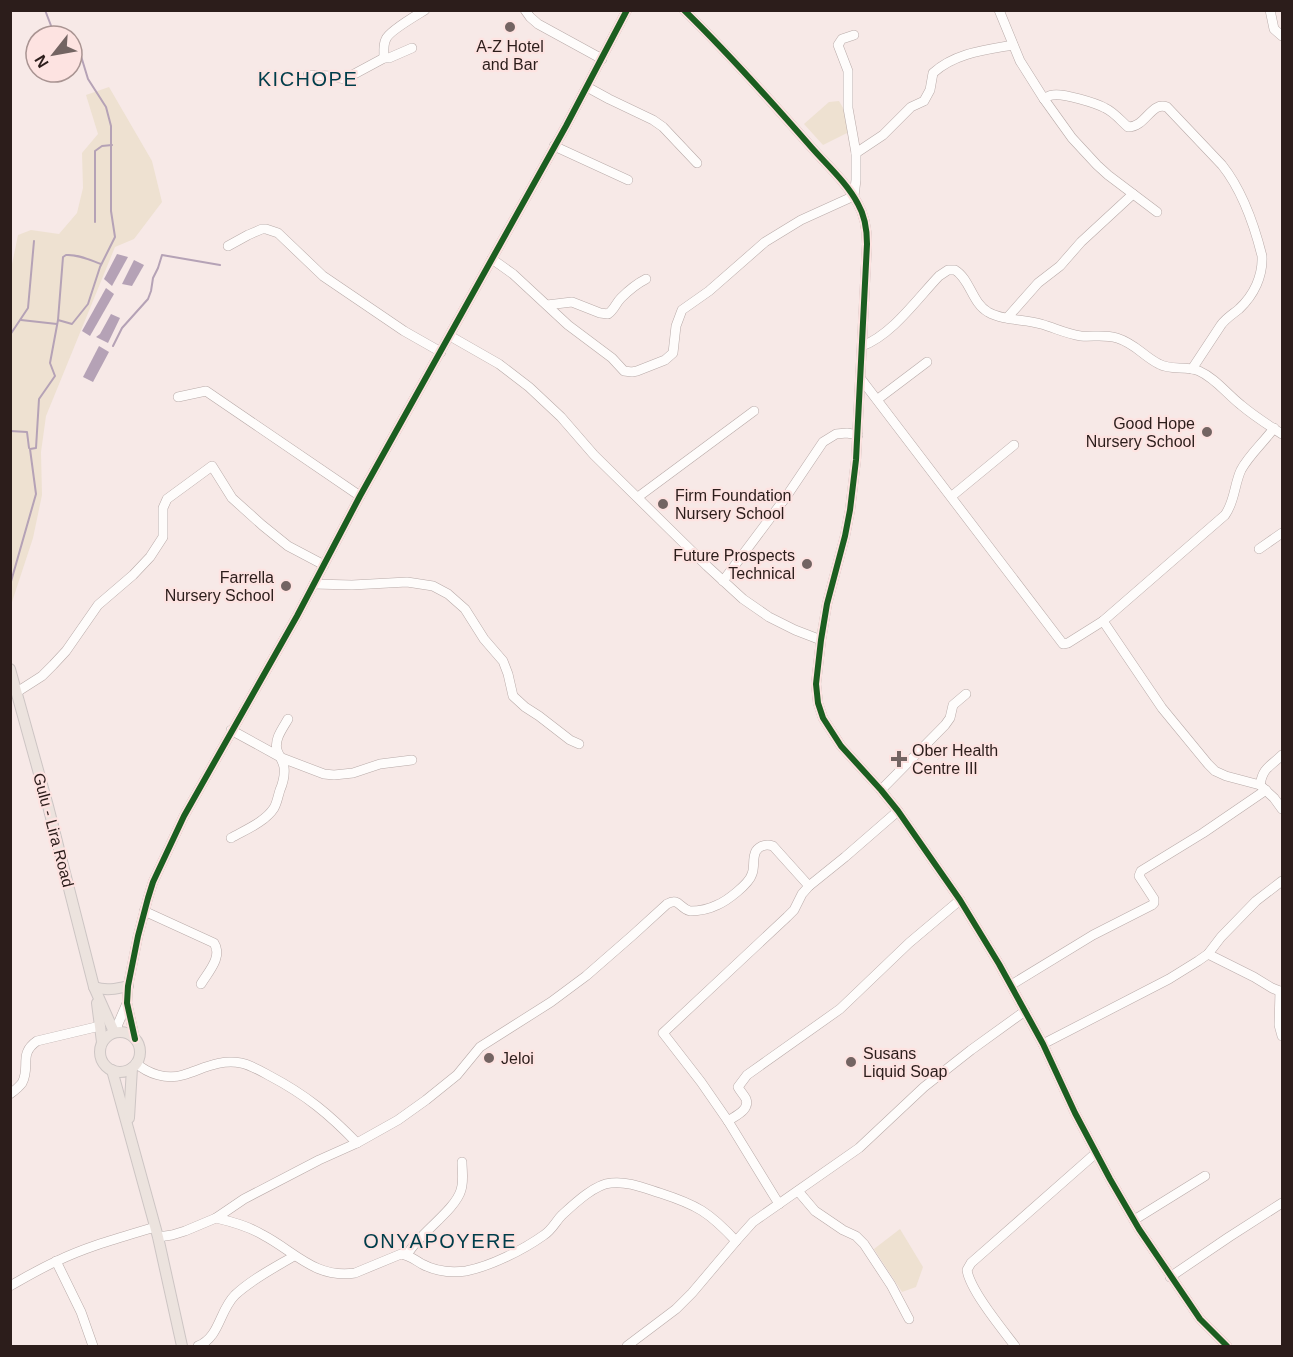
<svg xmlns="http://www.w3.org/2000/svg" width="1293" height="1357" viewBox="0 0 1293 1357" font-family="Helvetica,sans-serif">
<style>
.green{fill:#eee1d1}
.water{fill:#b5a2b6}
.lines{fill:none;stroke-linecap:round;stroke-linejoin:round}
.stream{stroke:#b5a2b6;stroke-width:2}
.minor-casing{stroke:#b8aaa8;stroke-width:10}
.major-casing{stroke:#cdc5c4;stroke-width:12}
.minor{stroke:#fefcfb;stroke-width:9}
.major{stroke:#ece3de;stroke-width:10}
.cycleway-casing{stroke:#fde3e1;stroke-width:10}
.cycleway{stroke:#1b5e20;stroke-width:6}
.poi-dot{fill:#736462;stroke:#fde3e1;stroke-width:2}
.labels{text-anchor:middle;stroke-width:4.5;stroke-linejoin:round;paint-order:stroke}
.poi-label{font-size:16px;fill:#2c1d1b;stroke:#fde3e1;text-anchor:start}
.street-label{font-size:16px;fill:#2c1d1b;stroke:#fde3e1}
.quarter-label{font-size:20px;letter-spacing:1.5px;fill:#003d4a;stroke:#fde3e1}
</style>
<rect width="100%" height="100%" fill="#f7e9e7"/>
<!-- green -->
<g class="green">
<path d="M109 87 152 161 162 202 134 239 115 247 46 416 41 452 42 495 33 538 11 605 10 274 18 235 31 230 59 234 77 213 83 188 82 153 98 134 86 95Z"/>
<path d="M839 101 849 118V132L823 145 804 124 829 102Z"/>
<path d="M900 1229 923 1267 916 1287 902 1292 874 1249Z"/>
</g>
<!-- water -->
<g class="water">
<path d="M117 254 128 257 112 286 104 279Z"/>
<path d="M134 260 144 265 132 286 122 284Z"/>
<path d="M106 288 114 294 90 336 82 331Z"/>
<path d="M111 314 120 318 108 343 96 337 100 334Z"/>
<path d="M99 346 109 352 93 382 83 377Z"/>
</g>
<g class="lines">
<!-- stream -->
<g class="stream">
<path d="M45 10 55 36"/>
<path d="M95 222V151L102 146 112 145"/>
<path d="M21 320 57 324"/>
<path d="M58 320 63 257 66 255C78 254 90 260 101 264"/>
<path d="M10 335 28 308 34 241"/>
<path d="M113 346 122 328 148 299 151 291 153 278 158 268 162 255 220 265"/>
<path d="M10 431 27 432 29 448"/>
<path d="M10 585 36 494 30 449 36 448 39 399 55 376 50 363 58 320 72 324 88 304 100 267 115 237 111 211V126L106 107 88 79 81 56 79 54 72 53"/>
</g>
<defs>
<g id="minor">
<path d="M525 10 530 17 538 24 602 59"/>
<path d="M684 10C729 54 771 101 812 148 827 165 847 183 858 204 865 216 867 230 867 244L856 460 850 510 845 536 827 604 821 640 816 684 818 703 823 718 841 746 881 790 898 811 960 900 999 964 1043 1044 1075 1113 1110 1179 1139 1229 1200 1319 1227 1346"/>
<path d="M999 10 1020 61 1044 99C1047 97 1049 95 1053 95 1063 93 1096 103 1105 108 1114 112 1121 121 1128 127 1146 127 1151 101 1167 107L1222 165C1242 190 1254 224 1262 256 1263 276 1254 295 1239 309 1233 314 1226 318 1221 325L1192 369"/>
<path d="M1270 10 1274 29 1282 36"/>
<path d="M854 35 842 39 838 45 848 71V108L856 153"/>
<path d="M384 58C384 52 383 44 386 39 389 31 417 15 425 10"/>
<path d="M308 75 331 76 345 79 384 58H389L412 48"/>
<path d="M587 87 609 99 653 120 663 127 697 163"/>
<path d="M1044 99 1072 138 1097 165 1108 175 1157 212"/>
<path d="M554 146 628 180"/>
<path d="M228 246 248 235 262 229H266L278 233 323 276 404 331 441 352"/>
<path d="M492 259 513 274 568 325 612 358 624 371 632 372 637 371 665 360 673 353 676 326 682 310 709 291 765 242 801 220 854 196 856 180V153L883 135 911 107 924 101 930 90 933 73C955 53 985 50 1013 45"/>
<path d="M547 305 572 302 600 313 608 314C614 310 616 303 621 298 628 291 638 283 646 279"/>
<path d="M1007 318 1038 283 1060 266 1081 242 1133 194"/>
<path d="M450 336 499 364 529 387 561 417 594 455 707 566 743 599 769 617 795 630 821 640"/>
<path d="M862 346C892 335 917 299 939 276L948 270H955C970 279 972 303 988 312 1003 321 1025 319 1041 324 1055 328 1067 334 1081 336 1093 337 1104 334 1117 338 1136 344 1143 356 1159 364 1171 371 1186 365 1199 371 1215 378 1227 394 1241 405 1254 416 1268 425 1282 434"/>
<path d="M861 379 1063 644 1068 643 1103 621 1225 515C1235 501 1234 485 1241 470 1249 455 1264 442 1274 428"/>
<path d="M178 397 206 391 360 496"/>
<path d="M878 399 927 362"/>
<path d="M952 496 1014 445"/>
<path d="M638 497 754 411"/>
<path d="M1259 549 1282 533"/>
<path d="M723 581 786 497 823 442 836 434 847 433 858 435"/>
<path d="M314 584 352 585 407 582 433 586 448 594 465 609 484 639 503 661 508 674 513 696 525 707 539 716 570 740 579 744"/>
<path d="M1103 621 1162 708 1208 764 1215 771 1226 776 1260 785 1274 798 1282 809"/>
<path d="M17 692 42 676 53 665 66 651 98 605 133 575 150 557 163 537V508L167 499 212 466 232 498 262 525 288 546 324 565"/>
<path d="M231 730 282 758 324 774 334 775 353 773 380 764 412 760"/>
<path d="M1260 785C1263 767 1270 767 1282 755"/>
<path d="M881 790 945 725 950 718 953 705 966 694"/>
<path d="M231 838C245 830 265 822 274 808 277 803 278 796 280 790 283 783 285 775 284 767 283 761 279 756 277 750 274 739 283 728 288 719"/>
<path d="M144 911 214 943C223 957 208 972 201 984"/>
<path d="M1208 954 1254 977 1272 988 1282 992"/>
<path d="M1011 985 1093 935 1152 905 1154 903V899L1139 876 1141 871 1203 833 1266 790"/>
<path d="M1280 991 1279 1025 1282 1036"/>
<path d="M116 1032 118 1024 127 1003"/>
<path d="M135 1039 127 1003 128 986 138 936 148 898 153 882 184 816 297 616 360 496 566 126 627 10"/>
<path d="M1043 1044 1169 979 1198 961 1208 954 1221 937 1256 901 1282 881"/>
<path d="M136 1063C148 1074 167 1080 183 1075 203 1069 219 1059 241 1063 251 1065 261 1071 270 1076 306 1095 329 1114 357 1143"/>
<path d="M10 1094C14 1091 19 1087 22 1083 31 1067 18 1054 37 1041L100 1026"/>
<path d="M728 1121C735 1116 750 1110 746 1099 744 1095 740 1091 738 1087L747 1075 840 1009 909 943 960 900"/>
<path d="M798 1191 815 1211 843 1230 856 1236 864 1244 891 1285 909 1319"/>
<path d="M779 1204 728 1121 701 1082 663 1033 787 917 794 910 802 894 809 886 845 857 898 811"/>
<path d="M216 1218C233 1222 248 1226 263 1235 294 1251 315 1279 355 1273L401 1254C409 1255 415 1260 422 1264 435 1271 451 1273 466 1271 491 1266 523 1250 544 1235 552 1230 556 1221 562 1215 574 1204 595 1184 611 1183 628 1181 644 1188 660 1193 697 1205 709 1212 736 1241"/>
<path d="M1134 1220 1205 1176"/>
<path d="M158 1237 172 1235 185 1231 216 1218 244 1199 319 1160 357 1143 398 1120 426 1100 457 1075 480 1047 551 1002 586 976 633 935 667 904C679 897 679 908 690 911 698 911 709 909 717 905 727 901 749 884 752 874 755 867 752 858 756 851 760 845 767 844 773 846L809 886"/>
<path d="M407 1255C418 1234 455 1211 461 1190 464 1181 462 1171 462 1162"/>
<path d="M56 1261 81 1312 93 1346"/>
<path d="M1170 1277 1229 1237 1282 1203"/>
<path d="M10 1286C26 1277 41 1268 57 1261 88 1246 122 1237 155 1227"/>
<path d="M198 1346C220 1337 219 1311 235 1295 252 1279 274 1268 294 1256"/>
<path d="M627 1346 676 1309 692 1293 736 1241 753 1222 859 1148 924 1087 971 1050 1025 1011"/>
<path d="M1015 1346C1002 1329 970 1290 967 1270L971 1263 1096 1153"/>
</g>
<g id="major">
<path d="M10 669 48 806 94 987 114 1032"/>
<path d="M94 987C106 991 116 989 128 986"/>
<path d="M97 1003 102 1042"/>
<circle cx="120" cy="1052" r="20"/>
<path d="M112 1070 158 1237 182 1346"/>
<path d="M129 1118 132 1068"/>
</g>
</defs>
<!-- minor casing -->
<use href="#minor" class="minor-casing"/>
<!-- major casing -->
<use href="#major" class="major-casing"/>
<!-- minor -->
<use href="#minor" class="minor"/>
<!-- major -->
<use href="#major" class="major"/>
<defs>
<g id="cycleway">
<path d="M684 10C729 54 771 101 812 148 827 165 847 183 858 204 865 216 867 230 867 244L856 460 850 510 845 536 827 604 821 640 816 684 818 703 823 718 841 746 881 790 898 811 960 900 999 964 1043 1044 1075 1113 1110 1179 1139 1229 1200 1319 1227 1346"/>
<path d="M135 1039 127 1003 128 986 138 936 148 898 153 882 184 816 297 616 360 496 566 126 627 10"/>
</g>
</defs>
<!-- cycleway casing -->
<use href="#cycleway" class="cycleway-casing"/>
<!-- cycleway -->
<use href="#cycleway" class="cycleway"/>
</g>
<!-- markers -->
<g class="poi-dot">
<circle cx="510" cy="27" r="6"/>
<circle cx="1207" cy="432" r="6"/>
<circle cx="663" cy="504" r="6"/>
<circle cx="807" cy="564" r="6"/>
<circle cx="286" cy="586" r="6"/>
<path d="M896 750h6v6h6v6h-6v6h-6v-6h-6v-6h6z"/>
<circle cx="489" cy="1058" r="6"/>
<circle cx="851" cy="1062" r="6"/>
</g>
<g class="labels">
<!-- poi labels -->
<g class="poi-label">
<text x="510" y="52" text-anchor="middle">A-Z Hotel<tspan x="510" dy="18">and Bar</tspan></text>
<text x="1195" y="429" text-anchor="end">Good Hope<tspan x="1195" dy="18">Nursery School</tspan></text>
<text x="675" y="501">Firm Foundation<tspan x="675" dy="18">Nursery School</tspan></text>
<text x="795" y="561" text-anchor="end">Future Prospects<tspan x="795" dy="18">Technical</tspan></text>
<text x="274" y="583" text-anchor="end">Farrella<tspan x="274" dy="18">Nursery School</tspan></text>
<text x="912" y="756">Ober Health<tspan x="912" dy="18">Centre III</tspan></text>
<text x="863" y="1059">Susans<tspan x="863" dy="18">Liquid Soap</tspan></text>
<text x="501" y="1064">Jeloi</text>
</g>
<!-- street labels -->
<g class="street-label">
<text transform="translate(54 830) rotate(75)" y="6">Gulu - Lira Road</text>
</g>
<!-- quarter labels -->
<g class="quarter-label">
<text x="308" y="86">KICHOPE</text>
<text x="440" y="1248">ONYAPOYERE</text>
</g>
</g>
<!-- border -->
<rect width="1293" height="1357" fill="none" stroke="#2c1d1b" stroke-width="24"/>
<!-- north arrow -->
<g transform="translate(54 54) rotate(239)"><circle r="28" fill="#fde3e1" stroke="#a99492" stroke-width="1.5"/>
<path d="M0-4.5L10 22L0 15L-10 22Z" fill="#736462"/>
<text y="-9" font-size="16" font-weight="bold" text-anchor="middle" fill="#2c1d1b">N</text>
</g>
</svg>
